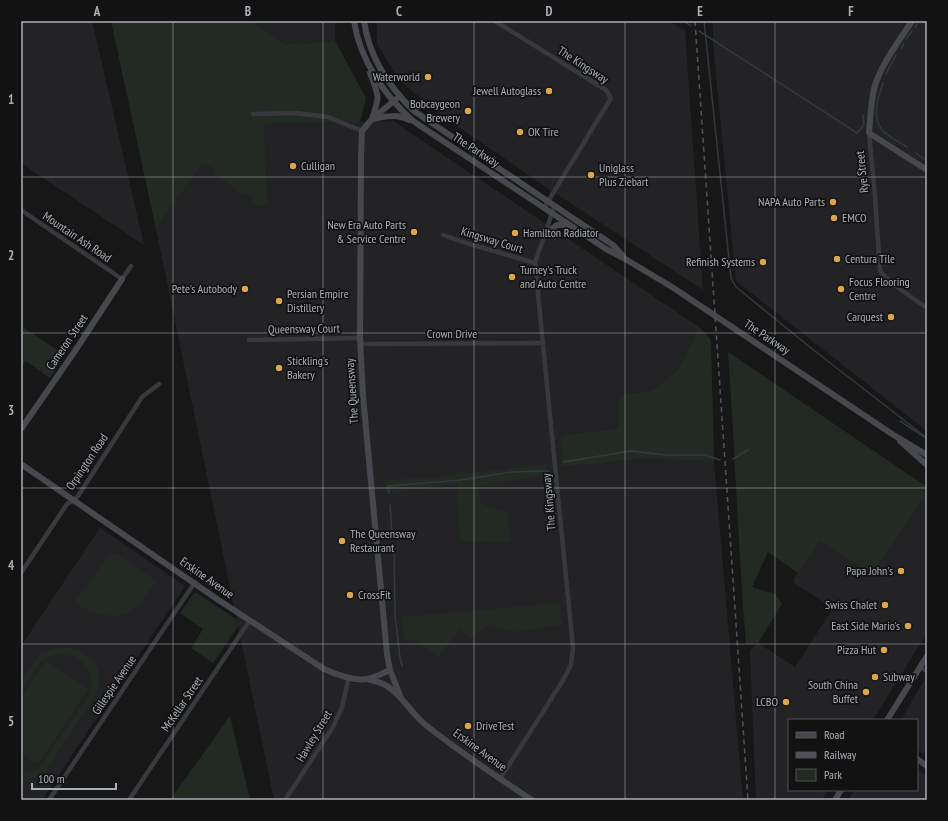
<svg xmlns="http://www.w3.org/2000/svg" width="948" height="821" viewBox="0 0 948 821" font-family="'PT Sans Narrow',sans-serif">
<style>
.built{fill:#232325}
.green{fill:#232a24}
.lines{fill:none;stroke-linecap:round;stroke-linejoin:round}
.stream{stroke:#313a40;stroke-width:1.5}
.street{stroke:#38393d;stroke-width:4.5}
.secondary{stroke:#46484d;stroke-width:6}
.rail{stroke:#515358;stroke-width:1.5;stroke-dasharray:5 4;stroke-linecap:butt}
.grid{fill:none;stroke:#aaafb7;stroke-width:1;stroke-opacity:0.55}
.poi-dot{fill:#dda64a;stroke:#121213;stroke-width:1.5}
.labels{text-anchor:middle;stroke-width:3.5;stroke-linejoin:round;paint-order:stroke}
.street-label{font-size:12px;fill:#aaafb7;stroke:#121213}
.poi-label{font-size:12px;fill:#aaafb7;stroke:#121213;text-anchor:end}
.neatline{fill:none;stroke:#aaafb7;stroke-width:1.5}
.grid-label{font-size:13px;text-anchor:middle;font-weight:bold;fill:#aaafb7}
</style>
<rect width="100%" height="100%" fill="#171718"/>
<!-- built -->
<g class="built">
<path d="M21 21H92L144 245 21 163Z"/>
<path d="M251 21H335V41L285 44Z"/>
<path d="M377 21H667L685 30 703 290 546 187 441 115 400 81 377 44Z"/>
<path d="M713 21H927V431L736 281 713 44Z"/>
<path d="M393 121 699 327 677 371 652 390 619 395V428L561 435 562 467 640 459 714 461 743 800H274L156 229 202 162 214 168 253 196 268 205 264 124Z"/>
<path d="M927 492V633L873 720H789V790H828L822 800H756L750 650 758 643 795 667 833 608 794 583V579L798 573 820 541 872 574Z"/>
<path d="M100 528 185 586 42 800H21V646Z"/>
<path d="M927 677V747L923 754 917 749V720H901L918 690Z"/>
<path d="M917 769 927 776V800H848L855 790H917Z"/>
</g>
<!-- green -->
<g class="green">
<path d="M111 21H251L285 44 335 41 366 98 360 122 264 124 268 205H252L253 196 243 195 216 175 214 168 202 163 156 229Z"/>
<path d="M21 326 65 355 50 378 26 361 21 366Z"/>
<path d="M699 327 711 340 714 461 640 459 562 467 561 435 619 428V395L652 390 677 371Z"/>
<path d="M728 352 927 487V492L872 574 820 541 798 573 768 552 752 587 775 594 782 604 758 643 746 644C738 547 735 449 728 352Z"/>
<path d="M546 464 547 475 478 486 482 506 507 511 511 542 460 541 457 484 383 493 385 480 443 477 459 474Z"/>
<path d="M110 554H116L156 581C151 588 146 597 140 604 119 624 96 615 74 603Z"/>
<path d="M195 592 236 619 238 626 213 663 191 648 203 629 180 613Z"/>
<path d="M560 603 563 625 512 632 489 624 471 638 459 629 439 657 416 641 404 640 401 617Z"/>
<path d="M67 647C78 650 92 656 97 668 100 675 99 684 98 691L46 770 34 779 21 782V774L33 771 41 766 90 694C91 688 92 682 91 676 85 656 62 649 45 659 37 664 27 683 21 692V679L39 655 52 649Z"/>
<path d="M46 661 88 689 38 764 21 753V699Z"/>
<path d="M230 716 250 800H170Z"/>
</g>
<g class="lines">
<!-- stream -->
<g class="stream">
<path d="M684 21 691 26"/>
<path d="M704 21 731 278 736 287 811 348 927 438"/>
<path d="M915 27 917 24"/>
<path d="M699 31 857 133 864 125 863 115"/>
<path d="M906 39 912 31"/>
<path d="M901 49 904 43"/>
<path d="M886 74 896 55"/>
<path d="M883 83C878 97 871 118 883 131 889 137 899 142 907 147"/>
<path d="M916 153 927 161"/>
<path d="M923 436 900 421 924 437"/>
<path d="M733 459 748 450"/>
<path d="M563 462 631 451 666 455H705L720 460"/>
<path d="M389 493 388 486 461 480 512 472 549 471"/>
<path d="M390 505 392 533"/>
<path d="M394 548 395 615 400 658 402 666"/>
</g>
<!-- street -->
<g class="street">
<path d="M495 21 606 90 611 98 544 208"/>
<path d="M253 114 295 113 328 117 362 131"/>
<path d="M869 133 875 196 880 271 890 282 927 308"/>
<path d="M21 210 122 279 131 266"/>
<path d="M443 235 463 242 535 263"/>
<path d="M249 340 360 338"/>
<path d="M360 344 543 343"/>
<path d="M21 573 67 504 74 500 78 496 142 397 159 384"/>
<path d="M920 667 927 671"/>
<path d="M500 779 562 682 571 665 573 648 535 263 553 210"/>
<path d="M49 800 195 582"/>
<path d="M129 800 250 620"/>
<path d="M285 800 333 727 342 707 349 677"/>
</g>
<!-- secondary -->
<g class="secondary">
<path d="M354 21C360 60 384 95 413 121L606 249 627 260 672 287 892 434 927 455"/>
<path d="M364 21C369 56 389 87 414 111L574 219 613 245 623 256"/>
<path d="M912 21C899 41 880 66 874 89 871 103 870 118 869 133L927 170"/>
<path d="M370 73C378 95 381 95 372 118"/>
<path d="M400 96 372 119 362 131 361 158 360 338 363 396 387 654 390 670 401 698"/>
<path d="M373 119C386 116 397 114 409 120"/>
<path d="M544 235 557 225H569"/>
<path d="M21 429 75 351 122 279"/>
<path d="M900 441 927 465"/>
<path d="M21 464 217 599 324 669C335 674 354 681 367 679 374 678 383 673 390 670"/>
<path d="M367 679C373 681 381 682 387 686 403 696 412 715 427 726 461 753 497 777 532 800"/>
<path d="M887 720 927 656"/>
<path d="M917 759 927 766"/>
<path d="M835 800 841 790"/>
</g>
<!-- rail -->
<path class="rail" d="M695 21 748 800"/>
</g>
<!-- grid -->
<path class="grid" d="M173 21V800M323 21V800M474 21V800M625 21V800M775 21V800M21 177H927M21 333H927M21 488H927M21 644H927"/>
<!-- markers -->
<g class="poi-dot">
<circle cx="428" cy="77" r="4"/>
<circle cx="549" cy="91" r="4"/>
<circle cx="468" cy="111" r="4"/>
<circle cx="520" cy="132" r="4"/>
<circle cx="293" cy="166" r="4"/>
<circle cx="591" cy="175" r="4"/>
<circle cx="833" cy="202" r="4"/>
<circle cx="834" cy="218" r="4"/>
<circle cx="414" cy="232" r="4"/>
<circle cx="515" cy="233" r="4"/>
<circle cx="837" cy="259" r="4"/>
<circle cx="763" cy="262" r="4"/>
<circle cx="512" cy="277" r="4"/>
<circle cx="245" cy="289" r="4"/>
<circle cx="841" cy="289" r="4"/>
<circle cx="279" cy="301" r="4"/>
<circle cx="891" cy="317" r="4"/>
<circle cx="279" cy="368" r="4"/>
<circle cx="342" cy="541" r="4"/>
<circle cx="901" cy="571" r="4"/>
<circle cx="350" cy="595" r="4"/>
<circle cx="885" cy="605" r="4"/>
<circle cx="908" cy="626" r="4"/>
<circle cx="884" cy="650" r="4"/>
<circle cx="875" cy="677" r="4"/>
<circle cx="866" cy="692" r="4"/>
<circle cx="786" cy="702" r="4"/>
<circle cx="468" cy="726" r="4"/>
</g>
<g class="labels">
<!-- street labels -->
<g class="street-label">
<text transform="translate(583 65) rotate(33)" y="4">The Kingsway</text>
<text transform="translate(476 150) rotate(33)" y="4">The Parkway</text>
<text transform="translate(862 172) rotate(-96)" y="4">Rye Street</text>
<text transform="translate(77 237) rotate(34)" y="4">Mountain Ash Road</text>
<text transform="translate(492 240) rotate(17)" y="4">Kingsway Court</text>
<text transform="translate(304 329) rotate(-1)" y="4">Queensway Court</text>
<text x="452" y="338">Crown Drive</text>
<text transform="translate(767 337) rotate(34)" y="4">The Parkway</text>
<text transform="translate(67 342) rotate(-56)" y="4">Cameron Street</text>
<text transform="translate(352 391) rotate(-94)" y="4">The Queensway</text>
<text transform="translate(87 462) rotate(-56)" y="4">Orpington Road</text>
<text transform="translate(549 502) rotate(-95)" y="4">The Kingsway</text>
<text transform="translate(207 578) rotate(35)" y="4">Erskine Avenue</text>
<text transform="translate(114 685) rotate(-56)" y="4">Gillespie Avenue</text>
<text transform="translate(182 704) rotate(-56)" y="4">McKellar Street</text>
<text transform="translate(314 736) rotate(-59)" y="4">Hawley Street</text>
<text transform="translate(480 750) rotate(36)" y="4">Erskine Avenue</text>
</g>
<!-- poi labels -->
<g class="poi-label">
<text x="420" y="81">Waterworld</text>
<text x="541" y="95">Jewell Autoglass</text>
<text x="460" y="108">Bobcaygeon<tspan x="460" dy="14">Brewery</tspan></text>
<text x="528" y="136" text-anchor="start">OK Tire</text>
<text x="301" y="170" text-anchor="start">Culligan</text>
<text x="599" y="172" text-anchor="start">Uniglass<tspan x="599" dy="14">Plus Ziebart</tspan></text>
<text x="825" y="206">NAPA Auto Parts</text>
<text x="842" y="222" text-anchor="start">EMCO</text>
<text x="406" y="229">New Era Auto Parts<tspan x="406" dy="14">&amp; Service Centre</tspan></text>
<text x="523" y="237" text-anchor="start">Hamilton Radiator</text>
<text x="845" y="263" text-anchor="start">Centura Tile</text>
<text x="755" y="266">Refinish Systems</text>
<text x="520" y="274" text-anchor="start">Turney's Truck<tspan x="520" dy="14">and Auto Centre</tspan></text>
<text x="849" y="286" text-anchor="start">Focus Flooring<tspan x="849" dy="14">Centre</tspan></text>
<text x="237" y="293">Pete's Autobody</text>
<text x="287" y="298" text-anchor="start">Persian Empire<tspan x="287" dy="14">Distillery</tspan></text>
<text x="883" y="321">Carquest</text>
<text x="287" y="365" text-anchor="start">Stickling's<tspan x="287" dy="14">Bakery</tspan></text>
<text x="350" y="538" text-anchor="start">The Queensway<tspan x="350" dy="14">Restaurant</tspan></text>
<text x="893" y="575">Papa John's</text>
<text x="358" y="599" text-anchor="start">CrossFit</text>
<text x="877" y="609">Swiss Chalet</text>
<text x="900" y="630">East Side Mario's</text>
<text x="876" y="654">Pizza Hut</text>
<text x="883" y="681" text-anchor="start">Subway</text>
<text x="858" y="689">South China<tspan x="858" dy="14">Buffet</tspan></text>
<text x="778" y="706">LCBO</text>
<text x="476" y="730" text-anchor="start">DriveTest</text>
</g>
</g>
<!-- border -->
<rect width="948" height="821" fill="none" stroke="#121213" stroke-width="44"/>
<!-- legend -->
<rect x="788" y="719" width="130" height="72" fill="#121213" stroke="#4f5155"/>
<rect x="796" y="732" width="20" height="6" fill="#46484d" stroke="#4f5155"/>
<text x="824" y="739" font-size="12" fill="#aaafb7">Road</text>
<rect x="796" y="752" width="20" height="6" fill="#515358" stroke="#4f5155"/>
<text x="824" y="759" font-size="12" fill="#aaafb7">Railway</text>
<rect x="796" y="769" width="20" height="12" fill="#232a24" stroke="#4f5155"/>
<text x="824" y="779" font-size="12" fill="#aaafb7">Park</text>
<!-- scale -->
<path d="M32 783v6h84v-6" fill="none" stroke="#aaafb7" stroke-width="2"/>
<text x="38" y="783" font-size="12" fill="#aaafb7" stroke="#121213" stroke-width="3" paint-order="stroke">100 m</text>
<rect x="22" y="22" width="904" height="777" class="neatline"/>
<g class="grid-label">
<text x="97" y="16">A</text>
<text x="248" y="16">B</text>
<text x="399" y="16">C</text>
<text x="549" y="16">D</text>
<text x="700" y="16">E</text>
<text x="851" y="16">F</text>
<text x="11" y="104">1</text>
<text x="11" y="260">2</text>
<text x="11" y="415">3</text>
<text x="11" y="570">4</text>
<text x="11" y="726">5</text>
</g>
</svg>
